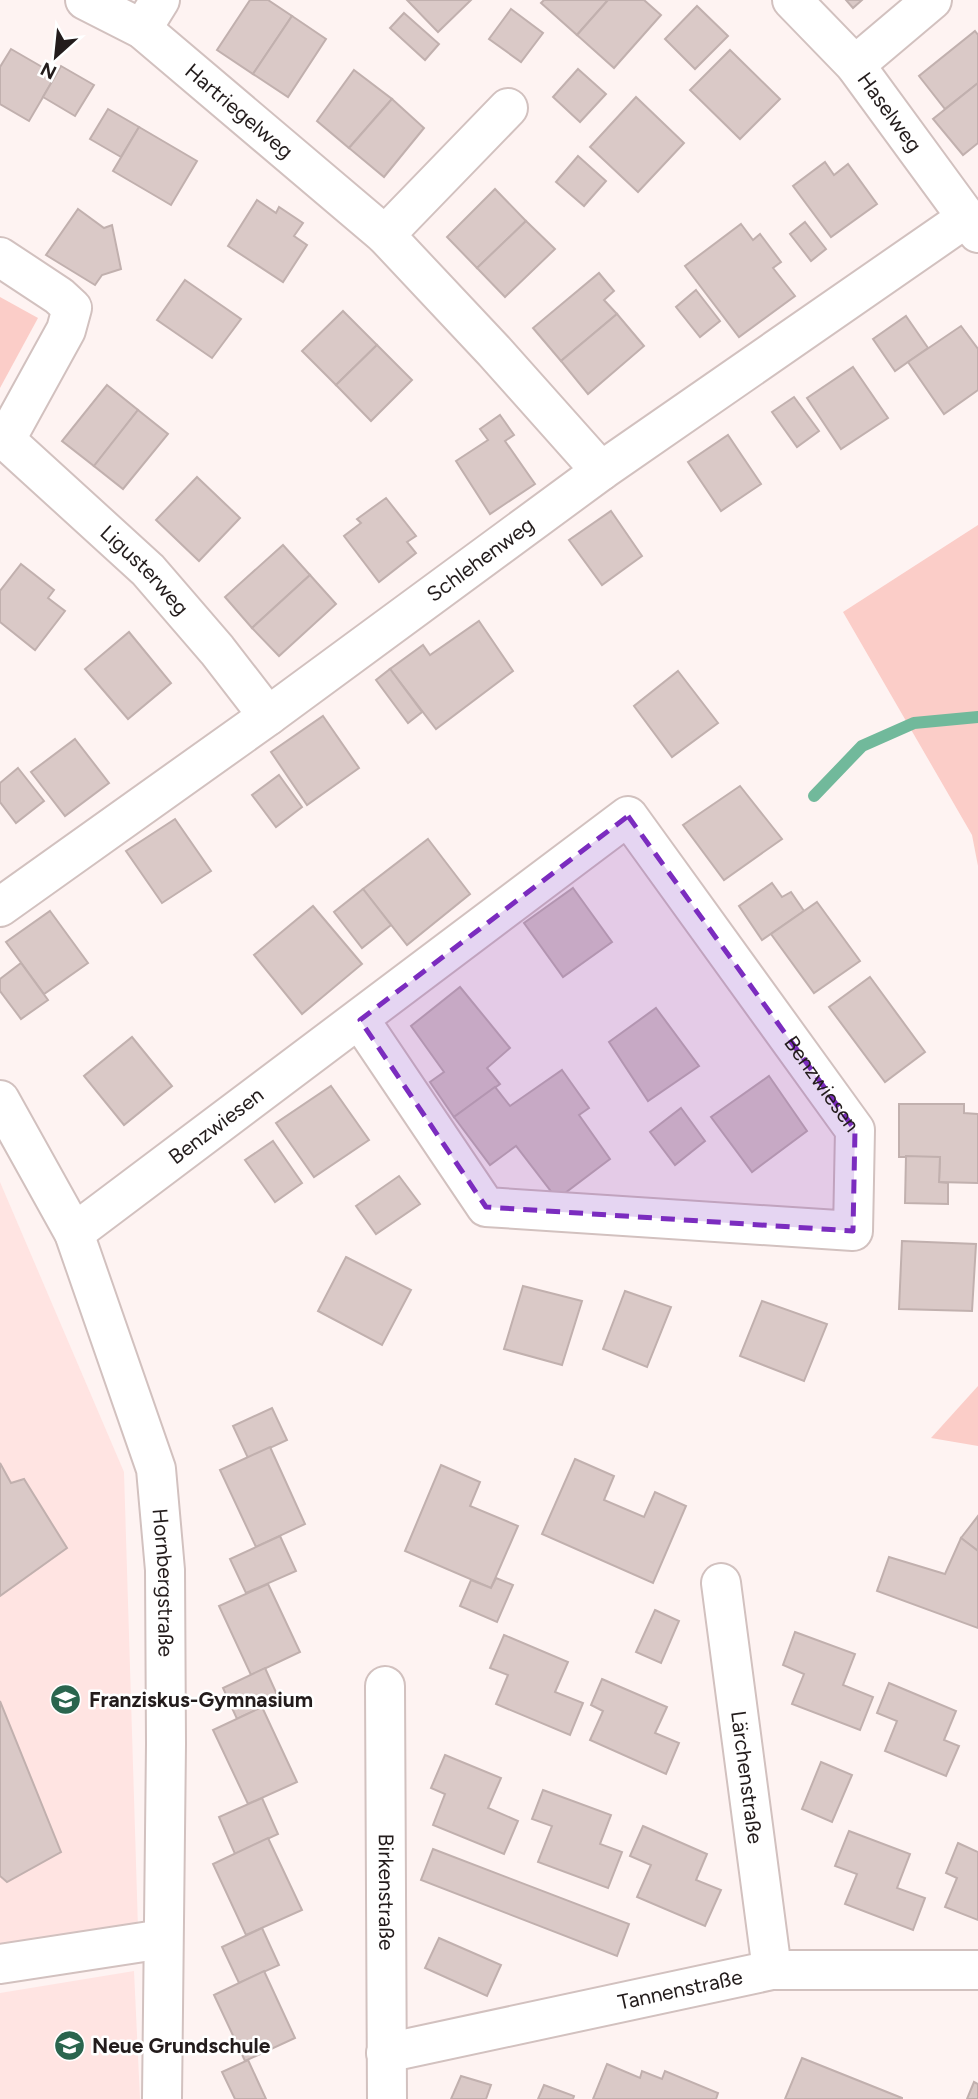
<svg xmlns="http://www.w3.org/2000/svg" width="978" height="2099" viewBox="0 0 978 2099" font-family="Figtree,sans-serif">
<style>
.built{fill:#ffe4e2}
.green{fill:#fbcdc8}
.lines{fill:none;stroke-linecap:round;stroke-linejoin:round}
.stream{stroke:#71b99b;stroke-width:12}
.building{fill:#dac9c7;stroke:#c1b0ae;stroke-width:2}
.minor-casing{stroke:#d2c1bf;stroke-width:42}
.minor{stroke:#fff;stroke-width:38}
.marked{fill:#7b2cbf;fill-opacity:0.2;stroke:#7b2cbf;stroke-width:5;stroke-dasharray:14 9;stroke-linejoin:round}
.labels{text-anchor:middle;stroke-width:5;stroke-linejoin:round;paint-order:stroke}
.street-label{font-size:21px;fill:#231c1c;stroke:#fff}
.poi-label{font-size:21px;font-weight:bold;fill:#231c1c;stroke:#fff;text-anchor:start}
</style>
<rect width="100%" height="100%" fill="#fef3f2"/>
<!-- built -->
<g class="built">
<path d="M0 1182 124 1472 138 1928 0 1949Z"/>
<path d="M134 1971 140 2099H0V1993Z"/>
</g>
<!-- green -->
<g class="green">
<path d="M0 297 38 318 0 388Z"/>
<path d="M978 525V866L972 835 843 612Z"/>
<path d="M978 1386V1446L931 1438Z"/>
</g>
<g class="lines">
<!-- stream -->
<path class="stream" d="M814 796 862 746 914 723 978 717"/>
</g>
<!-- building -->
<g class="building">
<path d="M250 0H268L292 16 253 74 217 50Z"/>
<path d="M407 0H471L438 32Z"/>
<path d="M544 0H608L577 35 541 3Z"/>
<path d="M608 0H644L661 15 614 68 577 35Z"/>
<path d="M846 0H862L853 8Z"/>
<path d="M697 6 728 36 695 69 665 39Z"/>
<path d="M511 9 543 33 521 62 489 39Z"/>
<path d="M404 13 439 44 425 60 390 28Z"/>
<path d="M292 16 326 39 288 97 253 74Z"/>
<path d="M975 31 978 35V83L945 109 919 76Z"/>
<path d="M11 49 56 75 29 121 0 104V67Z"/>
<path d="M730 50 780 99 740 139 690 90Z"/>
<path d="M61 66 94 85 75 116 43 97Z"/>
<path d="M578 69 606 94 580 122 553 97Z"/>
<path d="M354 70 392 99 349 148 317 121Z"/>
<path d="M978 83V143L963 155 933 119Z"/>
<path d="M636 97 684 143 638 192 590 147Z"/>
<path d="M392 99 424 128 384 177 349 148Z"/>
<path d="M108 109 139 127 121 157 90 139Z"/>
<path d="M139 127 197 161 171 205 113 171Z"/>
<path d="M578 156 606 181 584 206 556 182Z"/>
<path d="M825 162 834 175 848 164 877 204 831 237 793 186Z"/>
<path d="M495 189 526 221 477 268 447 237Z"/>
<path d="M257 200 276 213 279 207 303 223 294 236 307 245 283 282 228 246Z"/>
<path d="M78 209 104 228 112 225 121 269 102 275 95 285 46 255Z"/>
<path d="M526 221 555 249 505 297 477 268Z"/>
<path d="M805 222 826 249 811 261 790 234Z"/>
<path d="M741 224 753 240 760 234 781 262 773 268 795 296 739 337 685 266Z"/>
<path d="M599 273 614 291 604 300 617 314 561 361 533 328Z"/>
<path d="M185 280 241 319 212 358 157 320Z"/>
<path d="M696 290 720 321 700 337 676 307Z"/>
<path d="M343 311 377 345 336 385 302 351Z"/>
<path d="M617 314 644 346 588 394 561 361Z"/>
<path d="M906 316 928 348 895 371 873 339Z"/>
<path d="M961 326 978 349V390L944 414 908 362Z"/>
<path d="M377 345 412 380 371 421 336 385Z"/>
<path d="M853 367 888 418 841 449 807 398Z"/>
<path d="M107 385 138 410 94 466 62 441Z"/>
<path d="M794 397 819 431 797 447 772 412Z"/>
<path d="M138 410 168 434 123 489 94 466Z"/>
<path d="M500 415 514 435 505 441 535 484 490 514 456 461 488 440 480 429Z"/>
<path d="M728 435 761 484 721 511 688 462Z"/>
<path d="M197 477 240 518 199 561 156 520Z"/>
<path d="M386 498 416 536 407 542 416 553 379 582 344 536 361 523 357 519Z"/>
<path d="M611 511 642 556 602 585 569 540Z"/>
<path d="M283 545 310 575 252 628 225 597Z"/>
<path d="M21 564 54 590 48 598 65 611 35 650 0 622V591Z"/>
<path d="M310 575 336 604 279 656 252 628Z"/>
<path d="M479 621 513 671 436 729 390 669 423 645 430 655Z"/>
<path d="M129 632 171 683 128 719 85 669Z"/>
<path d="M390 669 422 712 408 723 376 680Z"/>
<path d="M678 671 718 723 672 757 634 706Z"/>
<path d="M323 716 359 768 307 805 271 752Z"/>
<path d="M75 739 109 783 65 816 31 772Z"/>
<path d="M18 768 44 801 16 823 0 802V783Z"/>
<path d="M279 775 302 807 276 827 252 795Z"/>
<path d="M740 786 782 839 724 880 683 825Z"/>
<path d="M175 819 211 871 162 903 126 851Z"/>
<path d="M428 839 470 894 407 945 363 889Z"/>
<path d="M772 883 782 897 791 892 804 911 762 940 739 906Z"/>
<path d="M573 888 612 942 563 977 524 923Z"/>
<path d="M363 889 391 925 362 948 334 912Z"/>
<path d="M817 902 860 961 814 993 771 934Z"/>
<path d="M313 906 362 964 302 1014 254 955Z"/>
<path d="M50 911 88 963 44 994 6 942Z"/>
<path d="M21 963 48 1000 21 1019 0 991V979Z"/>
<path d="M870 977 925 1052 885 1082 829 1007Z"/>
<path d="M460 987 510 1048 487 1068 500 1084 454 1117 430 1082 444 1072 411 1026Z"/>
<path d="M656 1008 699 1066 648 1101 609 1042Z"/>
<path d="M132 1037 172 1086 124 1125 84 1076Z"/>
<path d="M562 1070 589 1108 579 1115 610 1159 557 1199 516 1146 490 1165 454 1117 495 1087 510 1106Z"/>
<path d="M769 1076 807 1131 752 1172 711 1117Z"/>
<path d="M331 1086 369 1140 314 1177 276 1123Z"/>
<path d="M899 1104H964V1113L978 1114V1183L939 1182 940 1157H899Z"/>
<path d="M681 1108 705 1141 675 1165 650 1132Z"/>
<path d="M273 1141 302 1183 275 1202 245 1160Z"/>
<path d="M906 1156 940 1157 939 1182 948 1183V1204L905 1203Z"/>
<path d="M399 1176 420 1204 376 1234 356 1206Z"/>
<path d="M902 1241 976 1244 972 1311 899 1309Z"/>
<path d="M346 1257 411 1290 382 1345 318 1311Z"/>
<path d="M523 1286 582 1301 562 1365 504 1349Z"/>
<path d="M625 1291 671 1307 647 1367 603 1349Z"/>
<path d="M762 1301 827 1324 804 1381 740 1356Z"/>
<path d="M272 1408 287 1440 248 1458 233 1426Z"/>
<path d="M270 1447 305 1524 256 1547 220 1470Z"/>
<path d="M575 1459 614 1476 604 1500 644 1517 655 1492 686 1506 653 1583 542 1534Z"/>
<path d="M0 1463 11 1483 24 1479 67 1548 0 1596Z"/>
<path d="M441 1465 480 1482 470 1506 518 1526 491 1588 405 1551Z"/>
<path d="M978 1516V1551L961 1538Z"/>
<path d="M280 1536 296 1571 246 1593 230 1559Z"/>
<path d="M961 1538 978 1551V1628L877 1591 889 1557 945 1574Z"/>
<path d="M496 1578 513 1585 497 1622 460 1606 471 1580 491 1588Z"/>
<path d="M268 1584 300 1652 251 1675 219 1606Z"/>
<path d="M655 1610 679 1621 661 1663 636 1652Z"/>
<path d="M795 1632 855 1654 843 1685 873 1697 860 1730 792 1704 804 1674 783 1665Z"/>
<path d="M504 1635 568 1662 555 1692 583 1703 570 1735 496 1704 508 1675 490 1668Z"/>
<path d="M265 1668 279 1699 237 1719 223 1688Z"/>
<path d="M602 1679 667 1707 655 1733 679 1743 666 1774 590 1740 603 1711 591 1705Z"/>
<path d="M889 1683 956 1711 944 1740 959 1746 946 1776 885 1751 897 1721 877 1713Z"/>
<path d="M0 1701 61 1852 7 1882 0 1876Z"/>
<path d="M262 1707 297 1782 248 1804 213 1730Z"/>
<path d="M445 1755 501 1778 488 1808 518 1821 504 1854 433 1825 445 1794 431 1788Z"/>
<path d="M821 1762 852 1775 832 1822 802 1809Z"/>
<path d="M543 1790 611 1815 600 1844 622 1852 608 1888 538 1862 552 1826 532 1819Z"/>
<path d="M262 1798 278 1834 235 1854 219 1817Z"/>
<path d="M643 1826 707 1854 696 1880 721 1890 705 1926 637 1897 651 1865 630 1856Z"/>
<path d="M849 1831 910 1854 897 1888 925 1898 913 1930 845 1904 857 1874 835 1866Z"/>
<path d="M268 1838 302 1910 246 1935 213 1864Z"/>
<path d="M958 1843 978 1852V1920L945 1907 957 1878 946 1873Z"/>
<path d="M433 1849 629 1924 617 1956 421 1880Z"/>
<path d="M262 1928 279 1965 239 1983 222 1947Z"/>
<path d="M439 1938 501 1965 487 1996 425 1968Z"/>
<path d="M264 1971 295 2038 245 2061 214 1995Z"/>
<path d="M802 2058 902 2098V2099H785Z"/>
<path d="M248 2060 266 2099H235L222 2072Z"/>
<path d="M607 2064 640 2078 642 2071 662 2079 665 2071 718 2093 716 2099H593Z"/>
<path d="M461 2076 491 2085 486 2099H451Z"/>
<path d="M974 2082 978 2084V2099H967Z"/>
<path d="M544 2085 574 2096 573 2099H538Z"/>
</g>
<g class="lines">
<defs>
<g id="minor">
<path id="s1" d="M85 0 142 29 385 235 494 351 601 471"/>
<path id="s2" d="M792 0 855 65 978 233"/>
<path d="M142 29 160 0"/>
<path d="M855 65 932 0"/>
<path d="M385 235 508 108"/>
<path d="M0 257 59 296 72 308 66 330 6 439"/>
<path id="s3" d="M0 435 148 570 217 650 268 716"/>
<path id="s4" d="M0 907 268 716 601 471 966 218"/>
<path id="s5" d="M0 1100 74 1233 156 1469 165 1570 166 1744 162 2099"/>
<path id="s6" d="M74 1233 628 816 855 1130 853 1231 486 1207 360 1020"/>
<path id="s7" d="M721 1583 772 1970"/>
<path id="s8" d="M385 1686 387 2099"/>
<path d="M0 1964 163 1939"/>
<path id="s9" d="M386 2053 772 1970H978"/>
</g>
</defs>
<!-- minor casing -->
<use href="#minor" class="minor-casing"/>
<!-- minor -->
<use href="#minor" class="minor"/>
</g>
<!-- marked area -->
<path class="marked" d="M628 816 855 1130 853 1231 486 1207 360 1020Z"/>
<!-- icons -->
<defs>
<symbol id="school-disc" viewBox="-11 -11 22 22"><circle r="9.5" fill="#2a654e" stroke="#fff"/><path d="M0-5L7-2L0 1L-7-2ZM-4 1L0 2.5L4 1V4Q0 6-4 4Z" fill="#fff"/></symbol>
</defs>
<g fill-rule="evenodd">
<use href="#school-disc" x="48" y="1682" width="35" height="35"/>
<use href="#school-disc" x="52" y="2028" width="35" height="35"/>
</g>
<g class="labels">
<!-- street labels -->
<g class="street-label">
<text dy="7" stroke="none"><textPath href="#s1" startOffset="191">Hartriegelweg</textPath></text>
<text dy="7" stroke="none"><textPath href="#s2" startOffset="149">Haselweg</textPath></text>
<text dy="7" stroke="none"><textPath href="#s4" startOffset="593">Schlehenweg</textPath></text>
<text dy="7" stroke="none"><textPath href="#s3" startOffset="198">Ligusterweg</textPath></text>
<text dy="7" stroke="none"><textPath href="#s6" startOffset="1024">Benzwiesen</textPath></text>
<text dy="7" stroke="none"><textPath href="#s6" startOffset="178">Benzwiesen</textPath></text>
<text dy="7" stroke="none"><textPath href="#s5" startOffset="516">Hornbergstraße</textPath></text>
<text dy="7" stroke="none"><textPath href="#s7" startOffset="196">Lärchenstraße</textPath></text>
<text dy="7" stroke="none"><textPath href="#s8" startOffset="206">Birkenstraße</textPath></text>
<text dy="7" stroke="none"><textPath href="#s9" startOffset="301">Tannenstraße</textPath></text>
</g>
<!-- poi labels -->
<g class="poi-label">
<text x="89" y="1707">Franziskus-Gymnasium</text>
<text x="92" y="2053">Neue Grundschule</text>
</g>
</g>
<!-- north arrow -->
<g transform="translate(56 56) rotate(207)" stroke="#ffffff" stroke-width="5" paint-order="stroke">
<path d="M0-5L12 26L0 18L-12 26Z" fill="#231c1c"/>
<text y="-10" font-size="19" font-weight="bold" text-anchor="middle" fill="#231c1c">N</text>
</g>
</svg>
